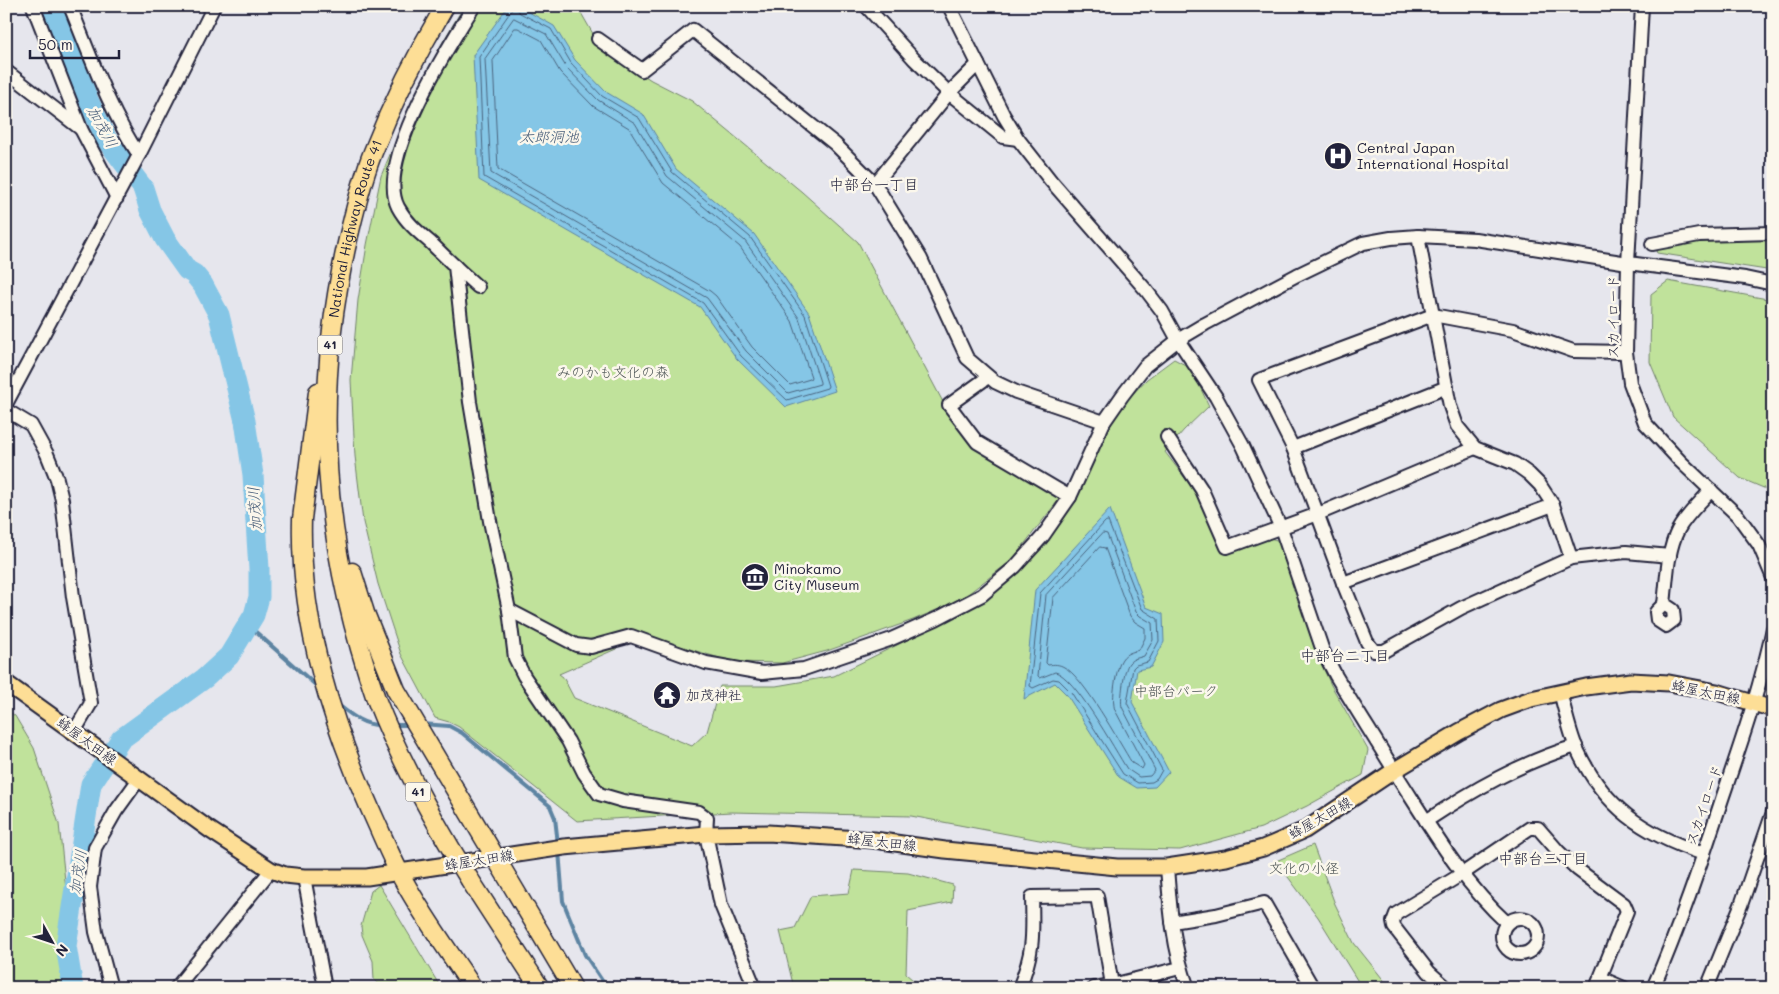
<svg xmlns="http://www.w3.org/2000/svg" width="1779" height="994" viewBox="0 0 1779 994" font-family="Mali,'Klee One',sans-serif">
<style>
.green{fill:#c0e29b;stroke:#71826b}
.water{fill:#85c6e6;stroke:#5d84a2}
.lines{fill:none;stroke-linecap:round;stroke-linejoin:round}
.shore{stroke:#4a647f;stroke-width:1}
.stream{stroke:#5d84a2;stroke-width:4}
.river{stroke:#85c6e6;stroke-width:21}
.minor-casing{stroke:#22223b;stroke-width:16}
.major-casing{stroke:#22223b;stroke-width:19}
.highway-casing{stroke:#22223b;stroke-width:21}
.minor{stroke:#fbf7ec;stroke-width:12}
.major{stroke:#fdde96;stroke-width:15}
.highway{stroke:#fdde96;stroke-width:18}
.highway-bridge-casing{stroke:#22223b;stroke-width:21;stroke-linecap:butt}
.highway-bridge{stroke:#fdde96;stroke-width:18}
.labels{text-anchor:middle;stroke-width:5;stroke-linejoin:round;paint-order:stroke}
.shield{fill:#fbf7ec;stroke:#636270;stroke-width:1}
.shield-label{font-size:12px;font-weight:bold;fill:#22223b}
.poi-label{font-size:14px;fill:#22223b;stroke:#fbf7ec;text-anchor:start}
.street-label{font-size:14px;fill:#22223b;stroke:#fbf7ec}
.park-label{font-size:14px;fill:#4a5253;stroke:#fbf7ec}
.water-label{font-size:15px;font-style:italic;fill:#455b77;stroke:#fbf7ec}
.neighbourhood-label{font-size:15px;fill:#22223b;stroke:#fbf7ec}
</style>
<rect width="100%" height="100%" fill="#e6e6ed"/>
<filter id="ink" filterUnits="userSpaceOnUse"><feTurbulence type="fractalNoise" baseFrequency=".02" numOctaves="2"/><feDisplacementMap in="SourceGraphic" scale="10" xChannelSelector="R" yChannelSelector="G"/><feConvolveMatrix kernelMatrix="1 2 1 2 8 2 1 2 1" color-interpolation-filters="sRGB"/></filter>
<g filter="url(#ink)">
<!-- green -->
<g class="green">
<path d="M464 6H577L600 46 651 80 692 101 802 192 858 242 943 402 976 445 1060 498 1012 560 960 600 913 620 827 651 782 663 733 662 629 631 616 649 559 674 563 677 574 698 692 746 707 732 720 686H776L834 676 966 611 998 588 1045 546 1067 513 1099 444 1124 403 1147 379 1174 359 1191 368 1209 406 1184 430 1165 452 1204 503 1225 553 1270 538 1280 541 1315 650 1331 685 1368 750 1363 775 1307 806 1261 828 1180 850 1082 848 911 816 731 812 577 821 459 727 449 722 435 718 401 654 378 584 363 522 355 456 351 380 358 300 367 245 381 176 407 114 441 45Z"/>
<path d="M1773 237V271L1657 253 1651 240Z"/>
<path d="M1668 281 1773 300V492L1740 478 1673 417 1650 362 1651 294Z"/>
<path d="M6 709 15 716 34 748 59 824 66 890 70 988H6Z"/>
<path d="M1313 845 1335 904 1354 943 1390 988H1362L1318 917 1276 861Z"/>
<path d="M854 870 908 873 953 885 952 902 908 911 906 974 913 980 939 988H794L780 931 795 928 811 896 849 893Z"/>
<path d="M379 885 384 893 441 988H383L374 980 373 961 362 935 361 926 371 891Z"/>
</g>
<!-- water -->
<g class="water">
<path d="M508 6H518L554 26 575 60 606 92 643 114 676 169 754 234 809 313 835 391 786 407 737 359 700 307 479 180 473 55Z"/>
<path d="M1110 509 1146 607 1163 614 1164 642 1151 667 1137 670 1132 702 1169 772 1155 787 1137 788 1119 777 1067 695 1055 683 1024 699 1035 590Z"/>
</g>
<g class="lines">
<!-- shore -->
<g class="shore">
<path d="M512 6 513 8 511 11 479 57 484 177 703 303 741 356 787 400 827 388 828 386 805 315 750 237 672 172 639 118 602 96 571 63 551 29 520 13 515 8 517 6"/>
<path d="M514 18 546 34 566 67 598 100 635 123 667 176 745 241 799 318 820 382V384L788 393 746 351 707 298 491 173 485 59Z"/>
<path d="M515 28H518L541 40 560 72 593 106 629 128 663 183 740 247 792 321 811 377 810 379 790 385 752 347 716 296 710 291 498 169 493 61Z"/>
<path d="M1108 521 1142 609 1158 619 1159 641 1148 662 1136 665 1133 668 1127 703 1162 770 1157 779 1152 782 1138 783 1123 774 1071 692 1059 680 1053 679 1033 688 1030 686 1040 593 1105 522Z"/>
<path d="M1103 533 1107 534 1136 612 1140 616 1152 623 1153 640 1144 656C1139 658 1133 658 1129 663 1124 669 1120 700 1122 707L1155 770 1150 776 1139 777 1127 769C1115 750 1074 675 1055 672L1040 678 1038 676 1046 595Z"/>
<path d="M1100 547 1105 548 1130 616 1135 622 1145 628V638L1139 650C1132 652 1126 653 1122 659 1116 668 1111 700 1115 710L1144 765 1142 769 1132 763C1119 742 1083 676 1064 667 1059 664 1054 664 1048 665L1046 663 1053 598Z"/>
</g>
<!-- stream -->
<g class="stream">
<path d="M248 625 320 689"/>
<path d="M336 703C350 714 362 725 380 725"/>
<path d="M422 724 449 726 462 733 550 806 555 818 558 844"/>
<path d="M392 725H410"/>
<path d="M559 851 563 901 585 955 607 988"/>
</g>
<!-- river -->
<path class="river" d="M52 6 88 100 108 142 143 188 150 210 165 239 187 270 194 274 203 285 219 315 245 421 253 475 259 569V597L254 615 229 656 205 678 121 739 91 784 66 946 73 988"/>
<defs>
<g id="minor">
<path d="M33 6 81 129 117 198"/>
<path d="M70 6C91 57 109 110 139 155"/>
<path d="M474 6C449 45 375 162 398 207 406 222 418 232 431 243 446 258 462 273 478 287"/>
<path d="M866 6 914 59 949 93 1003 137 1018 139"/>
<path d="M949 6 1004 116 1018 139 1051 181 1146 290 1162 311 1178 340 1216 397 1243 446 1281 528 1323 651 1336 676C1357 711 1379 745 1400 780 1432 830 1463 883 1507 923"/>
<path d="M1642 6 1628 263 1626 352 1630 383 1645 423 1680 461 1738 516 1759 545 1773 578"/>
<path d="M598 39 642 70 693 30 835 144 875 184 921 259 967 358 995 382 1016 392 1104 422"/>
<path d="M6 71 81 129"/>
<path d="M875 184 949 93 978 64"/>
<path d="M1418 236 1450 406 1457 426 1475 448 1515 464 1529 474 1540 485 1553 505 1571 558"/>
<path d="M1652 244 1699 235 1773 233"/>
<path d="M455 266 470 402 490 521 509 610 515 658 524 676 568 741 584 773 599 794 623 801 699 812 707 818 706 834 721 905 755 988"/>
<path d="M1626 352 1573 351 1513 330 1433 315 1259 380 1293 448 1343 583 1367 642 1374 651H1384L1461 608 1571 558 1626 552 1670 556"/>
<path d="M988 377 949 405 977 442 1070 497"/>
<path d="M6 404 139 155 214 6"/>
<path d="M6 410 31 425 47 454 57 479 62 500 73 597 91 703 74 732"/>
<path d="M1167 437 1202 490 1227 547 1318 514 1475 448"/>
<path d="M1293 448 1447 387"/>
<path d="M1343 583 1553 505"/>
<path d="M1664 604 1656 612 1657 620 1666 626 1674 620 1673 610 1664 604C1667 580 1667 551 1678 530 1686 515 1700 503 1711 490"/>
<path d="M509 610 576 645 591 647 631 636 706 663 762 673 804 669 889 640 936 619 982 595 1015 567 1043 536 1070 497 1104 422 1122 396 1145 366 1178 340 1205 324 1297 275 1363 243 1391 238 1418 236 1475 239 1628 263 1745 278 1773 284"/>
<path d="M1560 692C1565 710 1569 730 1576 747 1603 807 1643 834 1704 854"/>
<path d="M1426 821C1473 790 1522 762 1576 746"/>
<path d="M1167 867C1170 908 1173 949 1188 988"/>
<path d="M304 877 325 988"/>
<circle cx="1520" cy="936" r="18"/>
<path d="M1172 922 1216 915 1264 903 1313 988"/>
<path d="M1601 978 1624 988"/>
<path d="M111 988 96 932 90 887 95 848 116 811 139 779"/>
<path d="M176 988 271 870"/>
<path d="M1019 988C1034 952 1033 935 1032 897L1097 896 1112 985"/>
<path d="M1094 988 1112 985 1180 968"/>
<path d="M1447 988 1429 972 1394 927 1393 922 1396 914 1462 874 1530 828H1538L1558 851 1577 869 1624 904 1627 911 1596 988"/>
<path d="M1653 988C1680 926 1701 863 1722 799 1741 743 1761 686 1773 628"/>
<path d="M1707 988 1741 905 1773 812"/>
</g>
<path id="major" d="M6 683 210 830 271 870 285 875 304 877H367L564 847 706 834 768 833 874 840 945 850 1117 867H1167L1226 858 1263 848 1305 830 1395 770 1459 732 1501 710 1531 699 1586 687 1631 681 1669 683 1717 692 1773 709"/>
<g id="highway">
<path d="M318 392 302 519C299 624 333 727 376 822 385 842 394 864 405 883 425 919 450 953 473 988"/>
<path d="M352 572 365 613 396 690 573 988"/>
<path id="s1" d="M376 699C323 546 311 397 348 239 355 210 362 179 373 152 393 101 417 53 445 6"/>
<path d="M470 880 540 988"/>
</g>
</defs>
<!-- minor casing -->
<use href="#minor" class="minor-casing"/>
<!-- major casing -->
<use href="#major" class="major-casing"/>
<!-- highway casing -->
<use href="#highway" class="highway-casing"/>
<!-- minor -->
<use href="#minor" class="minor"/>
<!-- major -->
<use href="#major" class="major"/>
<!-- highway -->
<use href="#highway" class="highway"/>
<defs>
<path id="highway-bridge" d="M376 699C401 763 434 822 470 880"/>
</defs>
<!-- highway-bridge casing -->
<use href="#highway-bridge" class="highway-bridge-casing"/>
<!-- highway-bridge -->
<use href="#highway-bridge" class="highway-bridge"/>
</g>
</g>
<!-- icons -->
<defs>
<symbol id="hospital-disc" viewBox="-11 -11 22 22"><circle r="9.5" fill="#22223b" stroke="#fbf7ec"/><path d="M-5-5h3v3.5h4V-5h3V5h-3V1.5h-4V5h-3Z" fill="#fff"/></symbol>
<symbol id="museum-disc" viewBox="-11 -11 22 22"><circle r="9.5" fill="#22223b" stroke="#fbf7ec"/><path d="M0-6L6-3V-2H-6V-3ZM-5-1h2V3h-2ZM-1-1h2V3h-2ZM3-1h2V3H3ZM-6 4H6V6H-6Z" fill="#fff"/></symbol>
<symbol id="temple-disc" viewBox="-11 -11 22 22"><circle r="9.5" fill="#22223b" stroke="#fbf7ec"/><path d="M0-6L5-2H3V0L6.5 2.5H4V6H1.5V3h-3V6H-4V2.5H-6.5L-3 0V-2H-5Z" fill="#fff"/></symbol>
</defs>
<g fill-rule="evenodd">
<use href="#hospital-disc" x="1322" y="140" width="32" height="32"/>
<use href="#museum-disc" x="739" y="561" width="32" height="32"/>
<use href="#temple-disc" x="651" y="679" width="32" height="32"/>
</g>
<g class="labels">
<!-- shield labels -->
<g class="shield">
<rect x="317.5" y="335.5" width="25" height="19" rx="4"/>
<rect x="405.5" y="782.5" width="25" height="19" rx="4"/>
</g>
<g class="shield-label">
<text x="330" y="349">41</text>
<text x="418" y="796">41</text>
</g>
<!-- poi labels -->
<g class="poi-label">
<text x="1357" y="153">Central Japan<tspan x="1357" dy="16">International Hospital</tspan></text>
<text x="774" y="574">Minokamo<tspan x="774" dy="16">City Museum</tspan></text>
<text x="686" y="700">加茂神社</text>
</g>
<!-- street labels -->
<g class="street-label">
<text dy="5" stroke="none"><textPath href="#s1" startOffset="479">National Highway Route 41</textPath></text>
<text transform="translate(1613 317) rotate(-90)" y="5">スカイロード</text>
<text transform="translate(1706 692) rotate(12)" y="5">蜂屋太田線</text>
<text transform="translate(87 741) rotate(36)" y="5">蜂屋太田線</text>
<text transform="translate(1704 805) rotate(-71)" y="5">スカイロード</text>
<text transform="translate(1320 818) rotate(-30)" y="5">蜂屋太田線</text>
<text transform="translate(882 842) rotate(6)" y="5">蜂屋太田線</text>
<text transform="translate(479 860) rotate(-9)" y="5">蜂屋太田線</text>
</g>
<!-- park labels -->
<g class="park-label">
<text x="613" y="377">みのかも文化の森</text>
<text x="1176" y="696">中部台パーク</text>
<text x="1304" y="873">文化の小径</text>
</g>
<!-- water labels -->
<g class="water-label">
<text transform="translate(102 127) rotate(61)" y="5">加茂川</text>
<text x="549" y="142">太郎洞池</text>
<text transform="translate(255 509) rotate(-94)" y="5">加茂川</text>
<text transform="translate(78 872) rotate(-81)" y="5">加茂川</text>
</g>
<!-- neighbourhood labels -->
<g class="neighbourhood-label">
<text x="874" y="190">中部台一丁目</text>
<text x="1345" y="661">中部台二丁目</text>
<text x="1543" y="864">中部台三丁目</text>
</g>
</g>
<!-- margin -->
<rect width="1779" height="994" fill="none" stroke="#fbf7ec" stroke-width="25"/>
<rect x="12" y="12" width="1754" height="969" fill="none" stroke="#22223b" stroke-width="2" filter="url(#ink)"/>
<!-- north arrow -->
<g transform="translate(52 942) rotate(130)" stroke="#fbf7ec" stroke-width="4" paint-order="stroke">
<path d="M0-4L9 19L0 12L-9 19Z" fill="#22223b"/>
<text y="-8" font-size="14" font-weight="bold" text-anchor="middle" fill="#22223b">N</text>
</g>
<!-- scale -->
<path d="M30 50v8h89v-8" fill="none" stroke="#22223b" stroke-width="2.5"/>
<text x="38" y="50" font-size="15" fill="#22223b" stroke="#fbf7ec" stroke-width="4" paint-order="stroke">50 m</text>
</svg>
